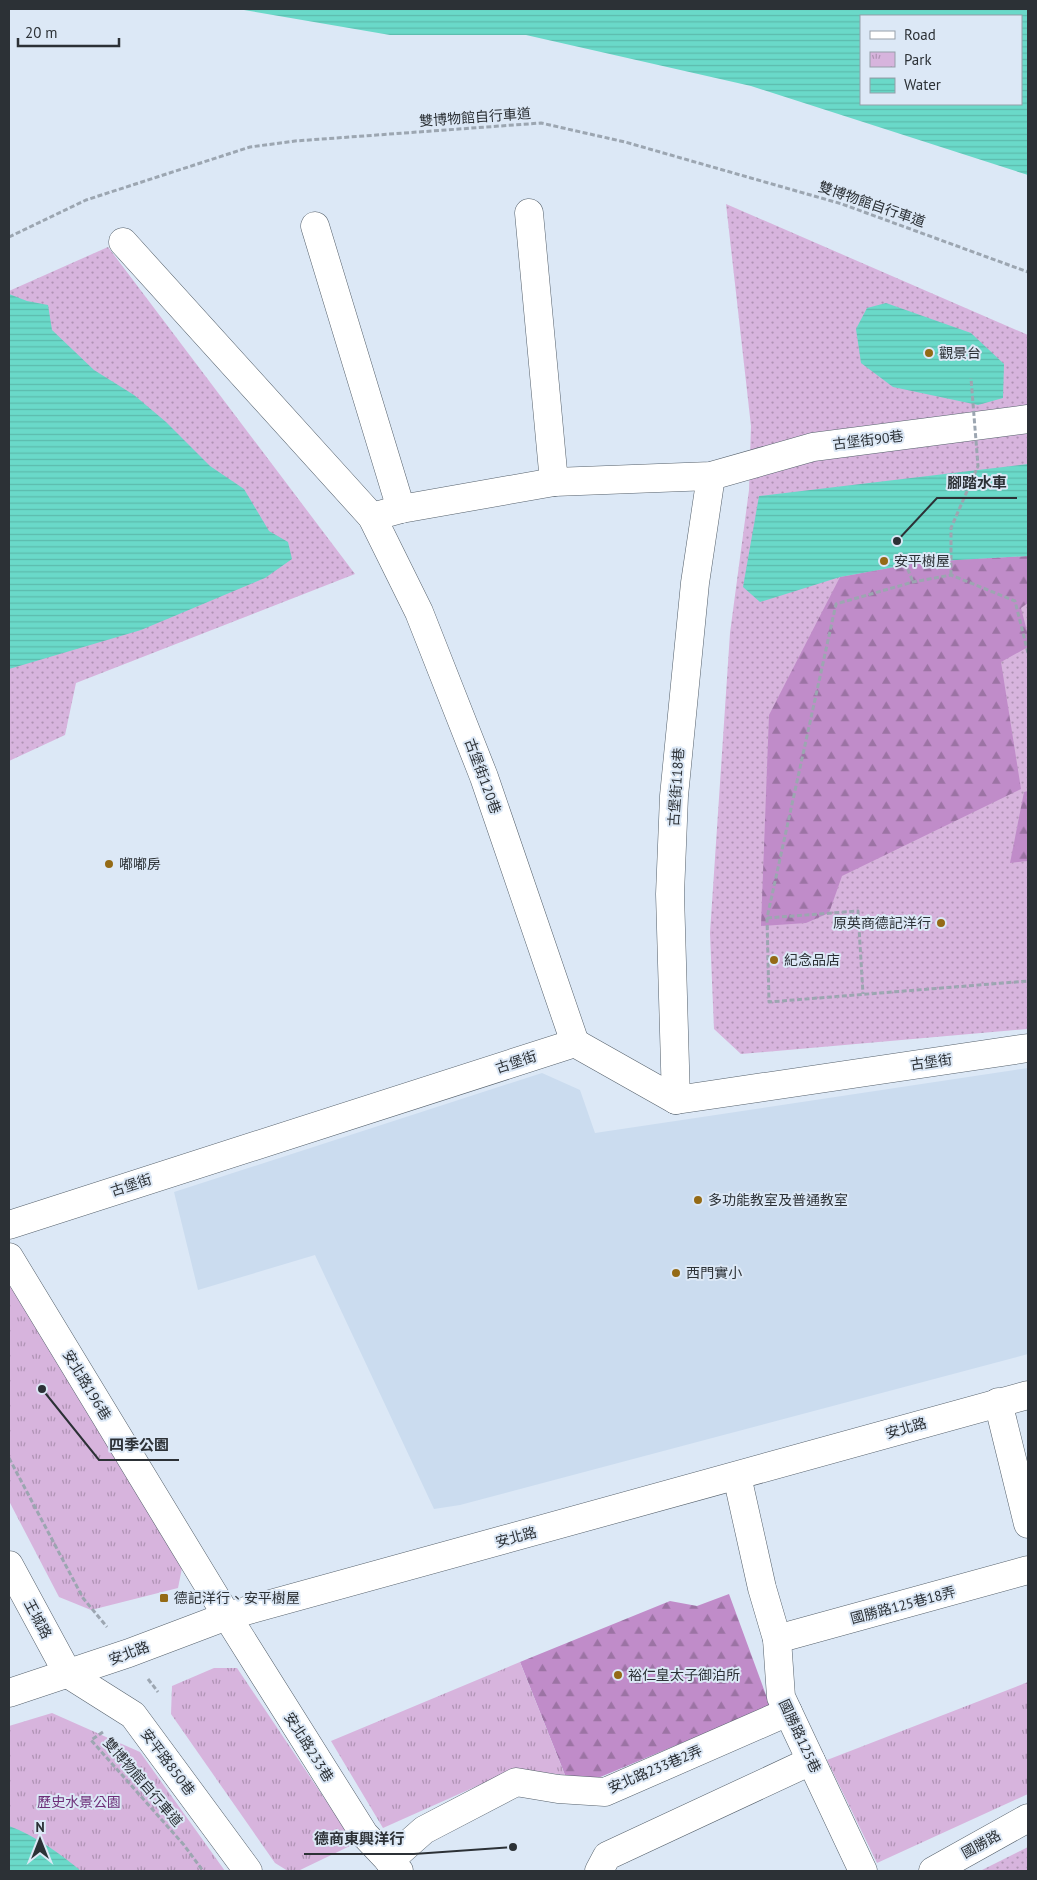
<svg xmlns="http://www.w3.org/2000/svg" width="1037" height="1880" viewBox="0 0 1037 1880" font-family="'PT Sans','Noto Sans TC',sans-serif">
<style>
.built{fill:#cbdcef}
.grass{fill:url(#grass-dots)}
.forest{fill:url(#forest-firs)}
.park{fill:url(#park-tufts)}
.water{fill:url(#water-rules);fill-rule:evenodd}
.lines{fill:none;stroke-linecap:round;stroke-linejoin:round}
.minor-casing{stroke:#55606b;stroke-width:29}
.path{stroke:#9ca6b1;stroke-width:3;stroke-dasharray:5 2.5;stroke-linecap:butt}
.minor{stroke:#fff;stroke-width:28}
.path-bridge{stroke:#9ca6b1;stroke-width:3;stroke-dasharray:5 2.5;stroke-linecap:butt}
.poi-dot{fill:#946a15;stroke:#dce8f6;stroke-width:2}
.labels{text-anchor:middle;stroke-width:4;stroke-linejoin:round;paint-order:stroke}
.street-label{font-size:14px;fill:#2c3136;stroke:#dce8f6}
.poi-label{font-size:14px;fill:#2c3136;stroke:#dce8f6;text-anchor:start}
.park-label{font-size:14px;fill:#6d2e78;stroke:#dce8f6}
.leader{fill:none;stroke:#2c3136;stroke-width:2}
.callout-dot{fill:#2c3136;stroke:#dce8f6;stroke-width:2}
.callout-label{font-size:15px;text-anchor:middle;font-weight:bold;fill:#2c3136;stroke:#dce8f6;stroke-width:4;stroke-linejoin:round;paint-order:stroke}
</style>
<defs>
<pattern id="grass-dots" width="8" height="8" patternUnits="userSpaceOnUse" patternTransform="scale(1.25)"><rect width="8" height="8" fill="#d7b4dd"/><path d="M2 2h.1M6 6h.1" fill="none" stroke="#af93b4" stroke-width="1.8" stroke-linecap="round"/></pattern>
<pattern id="forest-firs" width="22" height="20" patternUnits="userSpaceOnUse" patternTransform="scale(1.25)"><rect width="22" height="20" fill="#c08cc9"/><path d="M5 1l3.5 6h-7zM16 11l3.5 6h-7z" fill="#9c73a4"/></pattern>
<pattern id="park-tufts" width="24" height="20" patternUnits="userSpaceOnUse" patternTransform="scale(1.25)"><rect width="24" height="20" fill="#d7b4dd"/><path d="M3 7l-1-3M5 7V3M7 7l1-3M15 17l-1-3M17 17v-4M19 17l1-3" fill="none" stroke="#af93b4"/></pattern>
<pattern id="water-rules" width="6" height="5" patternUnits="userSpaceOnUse" patternTransform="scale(1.25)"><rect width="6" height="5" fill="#6ad9c9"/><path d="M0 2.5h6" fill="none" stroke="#5cbbad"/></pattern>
</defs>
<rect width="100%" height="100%" fill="#dce8f6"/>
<!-- built -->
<path class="built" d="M1028 1068V1354L460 1505 434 1509 315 1255 198 1290 174 1192 542 1073 580 1090 595 1133Z"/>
<!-- grass -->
<g class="grass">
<path d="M726 204 1028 335V1029L741 1054 714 1029 710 933 730 633 749 490 751 426Z"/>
<path d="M108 247 355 574 76 683 65 735 9 761V291Z"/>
<path d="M1028 1847V1871H980Z"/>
</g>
<!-- forest -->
<g class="forest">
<path d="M1028 556V603L1021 608 1028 635V647L1001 662 1021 789 842 876 829 913 806 923 761 926 769 715 840 577 922 562Z"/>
<path d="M1028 791V861L1010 863 1024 792Z"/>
<path d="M729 1594 770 1706 586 1783 565 1775 520 1662 670 1601 697 1606Z"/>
</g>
<!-- park -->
<g class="park">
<path d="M9 1278 182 1568 178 1588 91 1610 59 1597 9 1501Z"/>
<path d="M520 1662 565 1775 515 1769 383 1828 331 1741Z"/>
<path d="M214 1668H237L349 1835 350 1846 298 1871H288L275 1863 171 1714 172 1686Z"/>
<path d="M1028 1682V1794L877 1863 827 1760Z"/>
<path d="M52 1713 140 1752 225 1871H9V1726Z"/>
</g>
<!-- water -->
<g class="water">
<path d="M238 9H1028V175L751 86 526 35H390ZM861 16H1021V104H861Z"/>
<path d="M9 294 27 301 48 305 52 330 94 370 134 395 166 422 210 466 244 489 269 531 288 542 292 559 265 578 141 630 9 669Z"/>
<path d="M886 303 971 333 1004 364 1003 398 978 405 893 387 861 363 856 329 867 308Z"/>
<path d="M1028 464V556L922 562 840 577 760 602 743 587 759 496Z"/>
<path d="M9 1826C36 1836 59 1853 81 1871H9Z"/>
</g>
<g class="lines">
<defs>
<g id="minor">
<path d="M529 213 554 482"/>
<path d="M315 226 401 509"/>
<path d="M123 242 372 517 419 612 484 777 575 1043"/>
<path d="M372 517 401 509 554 482 711 476 813 447 1028 419"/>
<path d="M676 1100 670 894 674 796 695 583 711 476"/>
<path d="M9 1225 575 1043 676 1100 1028 1048"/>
<path d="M9 1257 227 1616 364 1834 399 1871"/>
<path d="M998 1402 1028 1524"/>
<path d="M737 1476 762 1588 777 1639 781 1697 863 1871"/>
<path d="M9 1565 68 1674 133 1715 248 1871"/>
<path d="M777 1639 1028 1570"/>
<path d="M9 1693 129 1653 227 1616 1028 1395"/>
<path d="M389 1861 424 1830 516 1782 558 1789 605 1792 788 1712"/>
<path d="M599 1871 607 1856 811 1761"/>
<path d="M933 1871 1028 1818"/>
</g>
</defs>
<!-- minor casing -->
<use href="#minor" class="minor-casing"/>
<!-- path -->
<g class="path">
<path d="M9 237 86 200 250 147 295 141 541 123 625 142 842 204 1028 272"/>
<path d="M902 555 913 582"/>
<path d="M1028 653 1015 601 951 575 913 582 836 604 767 918 769 1002 1028 981"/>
<path d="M767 918 858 911 863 994"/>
<path d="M9 1458 83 1598 107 1627"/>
<path d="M148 1679 158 1692"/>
<path d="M103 1732 91 1740 184 1845 203 1871"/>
</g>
<!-- minor -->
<use href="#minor" class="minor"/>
<!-- path-bridge -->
<path class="path-bridge" d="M951 575V528L978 466 971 378"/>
</g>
<!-- markers -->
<g class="poi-dot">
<circle cx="929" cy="353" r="5"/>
<circle cx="884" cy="561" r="5"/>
<circle cx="109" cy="864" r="5"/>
<circle cx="941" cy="923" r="5"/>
<circle cx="774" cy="960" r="5"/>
<circle cx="698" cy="1200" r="5"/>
<circle cx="676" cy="1273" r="5"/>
<rect x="159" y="1593" width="10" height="10" rx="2.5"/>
<circle cx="618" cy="1675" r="5"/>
</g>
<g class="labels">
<!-- street labels -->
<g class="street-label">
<text transform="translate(475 117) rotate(-4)" y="5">雙博物館自行車道</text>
<text transform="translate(872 204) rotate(19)" y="5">雙博物館自行車道</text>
<text transform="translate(868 440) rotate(-7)" y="5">古堡街90巷</text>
<text transform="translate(483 776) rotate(70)" y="5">古堡街120巷</text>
<text transform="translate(676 787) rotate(-86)" y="5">古堡街118巷</text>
<text transform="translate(516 1062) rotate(-18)" y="5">古堡街</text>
<text transform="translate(931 1062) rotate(-8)" y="5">古堡街</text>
<text transform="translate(131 1185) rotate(-18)" y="5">古堡街</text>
<text transform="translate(87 1385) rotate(59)" y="5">安北路196巷</text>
<text transform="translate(906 1428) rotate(-16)" y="5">安北路</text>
<text transform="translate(516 1537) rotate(-15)" y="5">安北路</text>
<text transform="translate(903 1605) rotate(-15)" y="5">國勝路125巷18弄</text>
<text transform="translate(38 1619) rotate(62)" y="5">王城路</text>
<text transform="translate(129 1653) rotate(-20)" y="5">安北路</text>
<text transform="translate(800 1736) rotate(65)" y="5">國勝路125巷</text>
<text transform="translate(309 1747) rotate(58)" y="5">安北路233巷</text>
<text transform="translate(168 1762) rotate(53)" y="5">安平路850巷</text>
<text transform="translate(655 1769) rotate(-23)" y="5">安北路233巷2弄</text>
<text transform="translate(143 1782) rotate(49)" y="5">雙博物館自行車道</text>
<text transform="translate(981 1844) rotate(-29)" y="5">國勝路</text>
</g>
<!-- poi labels -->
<g class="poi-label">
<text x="939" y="358">觀景台</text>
<text x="894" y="566">安平樹屋</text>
<text x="119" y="869">嘟嘟房</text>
<text x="931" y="928" text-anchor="end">原英商德記洋行</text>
<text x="784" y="965">紀念品店</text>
<text x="708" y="1205">多功能教室及普通教室</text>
<text x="686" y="1278">西門實小</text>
<text x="174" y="1603">德記洋行、安平樹屋</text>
<text x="628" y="1680">裕仁皇太子御泊所</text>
</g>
<!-- park labels -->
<g class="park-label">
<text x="79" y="1807">歷史水景公園</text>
</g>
</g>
<!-- callouts -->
<path class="leader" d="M897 541L937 498H1017M42 1389L99 1460H179M513 1847L414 1854H304"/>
<g class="callout-dot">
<circle cx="897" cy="541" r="5"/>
<circle cx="42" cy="1389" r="5"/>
<circle cx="513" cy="1847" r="5"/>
</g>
<g class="callout-label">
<text x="977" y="488">腳踏水車</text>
<text x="139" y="1450">四季公園</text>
<text x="359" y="1844">德商東興洋行</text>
</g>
<!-- border -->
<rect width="1037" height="1880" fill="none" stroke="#2c3136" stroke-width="20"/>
<!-- legend -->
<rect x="860" y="15" width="162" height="90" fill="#dce8f6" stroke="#969fa9"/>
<rect x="870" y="31" width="25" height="8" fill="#ffffff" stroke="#969fa9"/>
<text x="904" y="40" font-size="15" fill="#2c3136">Road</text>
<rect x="870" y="52" width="25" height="15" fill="url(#park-tufts)" stroke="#969fa9"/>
<text x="904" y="65" font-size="15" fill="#2c3136">Park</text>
<rect x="870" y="78" width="25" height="15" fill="url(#water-rules)" stroke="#969fa9"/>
<text x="904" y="90" font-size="15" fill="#2c3136">Water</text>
<!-- north arrow -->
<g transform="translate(40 1840)" stroke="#dce8f6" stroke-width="4" paint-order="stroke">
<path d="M0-4L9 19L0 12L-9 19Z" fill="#2c3136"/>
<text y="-8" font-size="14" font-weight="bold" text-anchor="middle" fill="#2c3136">N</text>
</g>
<!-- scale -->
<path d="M18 38v8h101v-8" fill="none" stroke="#2c3136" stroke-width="2.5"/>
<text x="25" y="38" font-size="15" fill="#2c3136" stroke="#dce8f6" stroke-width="4" paint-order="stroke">20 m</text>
</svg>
